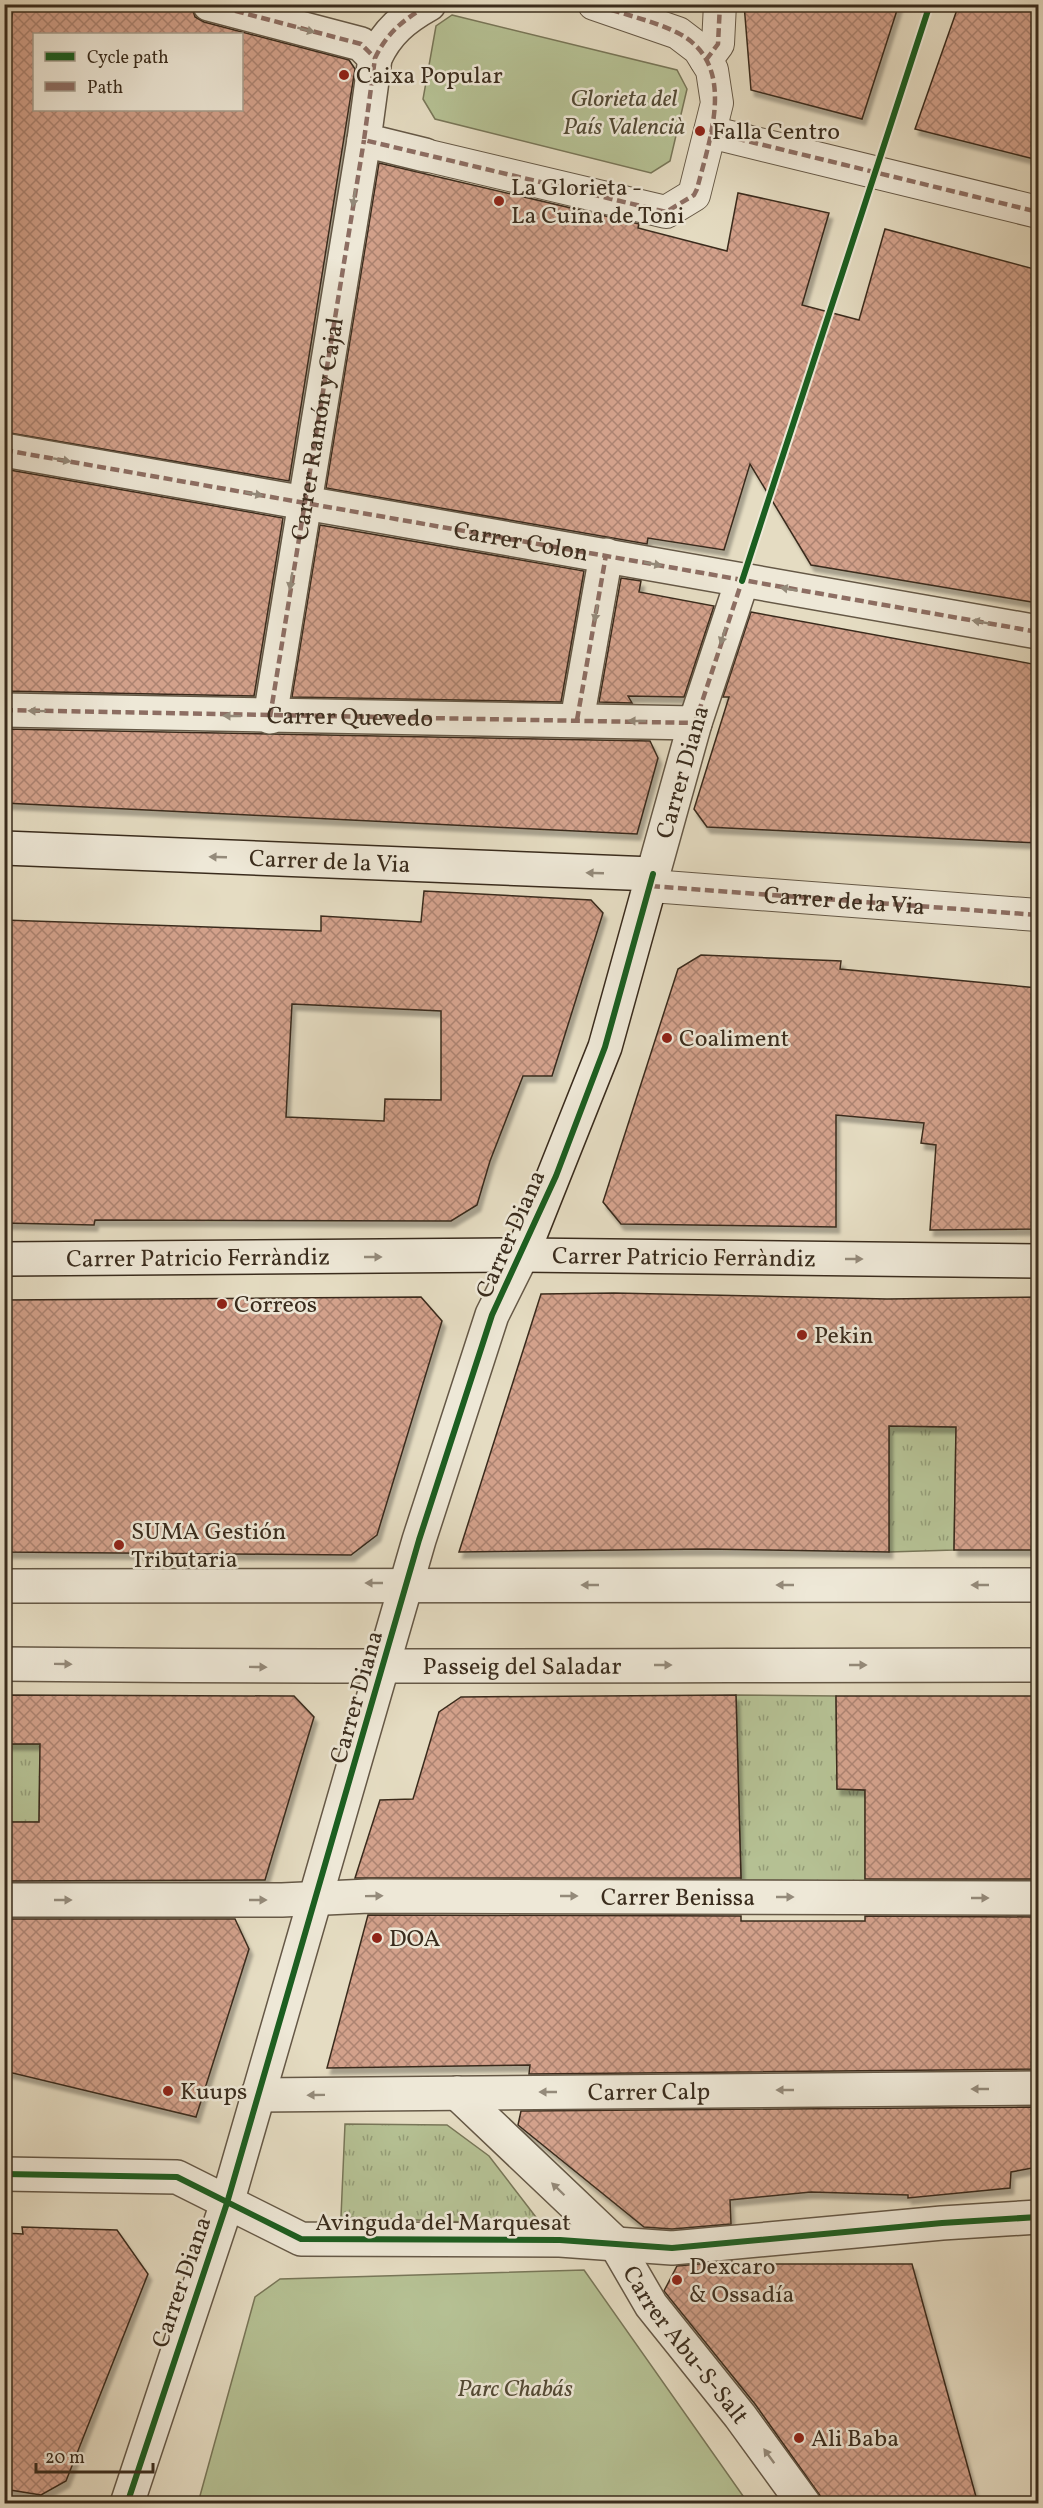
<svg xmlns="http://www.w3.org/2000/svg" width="1043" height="2508" viewBox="0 0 1043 2508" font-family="Vollkorn,serif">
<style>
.grass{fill:url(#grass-tufts);stroke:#787658;stroke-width:1.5}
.park{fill:#b5c093;stroke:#787658;stroke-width:1.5}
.building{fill:url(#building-cross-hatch);stroke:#3a2c1d;stroke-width:1.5;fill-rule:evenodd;filter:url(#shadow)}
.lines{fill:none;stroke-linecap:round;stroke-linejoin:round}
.pedestrian-casing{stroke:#655846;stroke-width:34}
.minor-casing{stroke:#655846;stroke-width:36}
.tertiary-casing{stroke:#655846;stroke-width:36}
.secondary-casing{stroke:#3a2c1d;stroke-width:36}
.pedestrian{stroke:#eee8d7;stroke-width:32}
.minor{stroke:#eee8d7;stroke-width:33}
.tertiary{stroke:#eee8d7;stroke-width:33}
.secondary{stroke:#eee8d7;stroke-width:33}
.quiet{stroke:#8d6e63;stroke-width:4.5;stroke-dasharray:9 4.5;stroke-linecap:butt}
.cycleway-casing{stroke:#eee8d7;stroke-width:10}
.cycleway{stroke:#1b5e20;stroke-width:6}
.oneway{fill:#948a7a}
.poi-dot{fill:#8f2418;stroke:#eee8d7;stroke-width:2}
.labels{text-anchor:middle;stroke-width:5;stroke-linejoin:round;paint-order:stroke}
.poi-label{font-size:24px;fill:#3a2c1d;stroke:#eee8d7;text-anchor:start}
.park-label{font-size:24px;font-style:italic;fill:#534a35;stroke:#eee8d7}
.street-label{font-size:24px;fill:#3a2c1d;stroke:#eee8d7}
</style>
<defs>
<pattern id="grass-tufts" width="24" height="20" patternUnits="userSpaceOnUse" patternTransform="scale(1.5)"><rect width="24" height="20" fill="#b5c093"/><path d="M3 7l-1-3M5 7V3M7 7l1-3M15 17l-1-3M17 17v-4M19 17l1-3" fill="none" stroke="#949c77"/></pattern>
<pattern id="building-cross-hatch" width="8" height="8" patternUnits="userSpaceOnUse" patternTransform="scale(1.5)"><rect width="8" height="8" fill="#d3a18b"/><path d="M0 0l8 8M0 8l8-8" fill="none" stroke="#ac8371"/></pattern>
<filter id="shadow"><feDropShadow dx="3.5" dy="6" stdDeviation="1.5" flood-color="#0004"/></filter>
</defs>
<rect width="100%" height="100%" fill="#e5dcc2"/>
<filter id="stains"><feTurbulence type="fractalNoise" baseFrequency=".00333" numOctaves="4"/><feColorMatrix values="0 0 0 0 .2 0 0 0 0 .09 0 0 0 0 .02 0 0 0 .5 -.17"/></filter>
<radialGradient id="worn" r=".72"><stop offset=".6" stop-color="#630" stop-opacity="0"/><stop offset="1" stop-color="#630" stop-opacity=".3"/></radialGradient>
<!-- grass -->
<g class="grass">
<path d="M889 1426 956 1427 954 1550 889 1552Z"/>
<path d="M736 1695 836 1696 837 1789 865 1790V1881L741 1880Z"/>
<path d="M4 1744H40L39 1822H5Z"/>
<path d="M345 2124 447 2125 489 2156 542 2225 341 2217Z"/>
</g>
<!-- park -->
<g class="park">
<path d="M452 15 677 70 687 89 670 161 651 173 435 119 423 99 436 26Z"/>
<path d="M584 2270 748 2503H198L255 2297 280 2279Z"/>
</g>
<!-- building -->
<g class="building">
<path d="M14 4H191L195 17 204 22 349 60 355 69 289 481 4 432V59ZM34 34H242V110H34Z"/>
<path d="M744 4H899L862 119 751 90Z"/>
<path d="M959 4H1038V160L915 129Z"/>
<path d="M379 163 635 223 639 224 638 228 727 251 738 193 829 213 802 305 859 320 885 229 1038 270V603L811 565 750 464 724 550 648 538 647 544 326 488Z"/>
<path d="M4 469 283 518 254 696 4 691Z"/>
<path d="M320 525 584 571 561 702 292 697Z"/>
<path d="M621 578 641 581 639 592 714 606 684 697 628 696 632 703 599 702Z"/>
<path d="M751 612 1038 665V843L707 827 694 809 729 697H723Z"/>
<path d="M4 729 650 741 658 758 637 834 4 803Z"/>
<path d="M424 891 591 900 603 913 552 1076H523L490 1161 477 1205 451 1221 95 1220 94 1225 4 1223V920L321 931V916L421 922ZM292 1004 441 1011V1100L385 1099 384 1121 286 1117Z"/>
<path d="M701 955 841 961 840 969 1038 988V1229L930 1230 936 1145 921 1143 924 1123 836 1115V1227L621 1224 603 1202 678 969Z"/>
<path d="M614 1293 887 1299 1038 1297V1550H954L956 1427 889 1426V1552L706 1549 459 1552 541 1294Z"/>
<path d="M421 1297 442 1321 377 1535 351 1555 4 1552V1300Z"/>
<path d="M4 1695 294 1696 314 1717 265 1880 4 1881V1822H39L40 1744H4Z"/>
<path d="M736 1695 741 1878H355L380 1800 413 1799 439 1712 461 1697Z"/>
<path d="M836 1696H1038V1879H865V1790L837 1789Z"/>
<path d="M368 1915 741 1916V1921H865V1916L1038 1917V2069L529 2074 530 2065 327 2068Z"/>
<path d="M4 1919H235L249 1949 196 2117 4 2071Z"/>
<path d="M1038 2107V2167L1011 2172 1010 2188 908 2198V2195L811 2192 730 2200 731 2224 672 2229 644 2227 518 2125 521 2111Z"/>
<path d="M22 2227 117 2230 148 2274 66 2481 41 2495 4 2489V2233L23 2234Z"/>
<path d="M732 2261V2264H912L978 2504H826L755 2404 664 2291 677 2266Z"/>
</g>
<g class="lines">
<defs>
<g id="pedestrian">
<path d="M706 60 718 44 720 4"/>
<path d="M710 132 1038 212"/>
<path d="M425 155 666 212 694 195 717 103 712 70 699 49 678 33 594 4"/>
<path d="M651 886 1038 915"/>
</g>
<g id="minor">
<path d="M209 4 361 44 375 58"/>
<path d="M425 155 364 140 375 58C387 32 404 18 429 4"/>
<path id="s1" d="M4 450 1038 632"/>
<path d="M4 710 695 723 742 581"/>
<path d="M270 717 364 140"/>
<path d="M577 720 606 555"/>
<path d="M4 1586 1038 1585"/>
<path id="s2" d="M4 1664C349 1668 694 1665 1038 1665"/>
<path id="s3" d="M4 1900H282L369 1896 1038 1898"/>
<path id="s4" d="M457 2093 615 2243 651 2305 740 2416 804 2504"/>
<path id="s5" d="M257 2095 1038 2088"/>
<path d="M4 2174 177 2177 301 2239 560 2240 672 2248 942 2223 1038 2217"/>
<path d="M127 2504 227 2203 419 1540 492 1315 522 1255"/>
</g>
<path id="tertiary" d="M653 874 695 723"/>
<g id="secondary">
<path id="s6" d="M4 848 653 874 605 1047 522 1255"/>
<path id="s7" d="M4 1259 522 1255 1038 1261"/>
</g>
</defs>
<!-- pedestrian casing -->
<use href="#pedestrian" class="pedestrian-casing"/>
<!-- minor casing -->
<use href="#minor" class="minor-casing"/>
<!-- tertiary casing -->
<use href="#tertiary" class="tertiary-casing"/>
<!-- secondary casing -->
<use href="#secondary" class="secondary-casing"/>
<!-- pedestrian -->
<use href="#pedestrian" class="pedestrian"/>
<!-- minor -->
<use href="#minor" class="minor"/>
<!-- tertiary -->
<use href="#tertiary" class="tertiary"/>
<!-- secondary -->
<use href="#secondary" class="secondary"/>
<!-- quiet -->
<g class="quiet">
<path d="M209 4 361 44 375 58"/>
<path d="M424 4 425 7C402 21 387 33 375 58L364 140 666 212 694 195 697 189C710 138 738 64 678 33 652 20 621 14 594 4"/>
<path d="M706 60 718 44 720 4"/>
<path d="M710 132 1038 212"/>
<path d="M4 450 1038 632"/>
<path id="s8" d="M4 710 695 723 742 581"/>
<path id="s9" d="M270 717 364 140"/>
<path d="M577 720 606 555"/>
<path id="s10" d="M651 886 1038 915"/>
</g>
<defs>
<g id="cycleway">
<path d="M742 581 930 4"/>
<path d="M4 2174 177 2177 301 2239 560 2240 672 2248 942 2223 1038 2217"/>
<path d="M127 2504 227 2203 419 1540 492 1315 556 1176 605 1047 653 874"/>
</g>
</defs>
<!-- cycleway casing -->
<use href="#cycleway" class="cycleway-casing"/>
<!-- cycleway -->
<use href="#cycleway" class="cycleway"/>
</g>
<!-- one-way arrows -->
<defs><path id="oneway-solid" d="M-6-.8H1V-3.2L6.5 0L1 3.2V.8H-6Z" transform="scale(1.5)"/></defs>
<g class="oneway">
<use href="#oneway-solid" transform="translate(306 30) rotate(15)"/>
<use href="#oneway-solid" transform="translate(354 198) rotate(99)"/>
<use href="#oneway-solid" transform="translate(62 460) rotate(10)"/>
<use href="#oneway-solid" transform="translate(254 494) rotate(10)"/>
<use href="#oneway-solid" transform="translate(653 564) rotate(10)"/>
<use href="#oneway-solid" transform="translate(291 581) rotate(99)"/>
<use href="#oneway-solid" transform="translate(789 589) rotate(-170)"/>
<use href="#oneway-solid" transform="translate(596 613) rotate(100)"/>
<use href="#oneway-solid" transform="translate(981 622) rotate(-170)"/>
<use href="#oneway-solid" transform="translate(723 636) rotate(108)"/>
<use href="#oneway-solid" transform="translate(37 711) rotate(-179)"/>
<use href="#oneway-solid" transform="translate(232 716) rotate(-179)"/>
<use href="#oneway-solid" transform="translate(637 721) rotate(-179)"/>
<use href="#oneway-solid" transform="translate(218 857) rotate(-178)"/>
<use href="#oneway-solid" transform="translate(595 873) rotate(-178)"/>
<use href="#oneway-solid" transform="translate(373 1257)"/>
<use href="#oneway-solid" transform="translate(854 1259)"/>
<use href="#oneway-solid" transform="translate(374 1583) rotate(180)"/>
<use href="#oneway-solid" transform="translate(590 1585) rotate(180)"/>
<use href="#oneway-solid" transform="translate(785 1585) rotate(180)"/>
<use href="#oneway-solid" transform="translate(980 1585) rotate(180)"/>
<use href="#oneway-solid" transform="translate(63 1664) rotate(1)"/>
<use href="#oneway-solid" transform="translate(663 1665)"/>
<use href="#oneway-solid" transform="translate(858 1665)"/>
<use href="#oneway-solid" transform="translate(258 1667) rotate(1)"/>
<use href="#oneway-solid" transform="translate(374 1896) rotate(-1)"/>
<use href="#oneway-solid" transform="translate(569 1896)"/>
<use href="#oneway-solid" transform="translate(785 1897)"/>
<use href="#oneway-solid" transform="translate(980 1898)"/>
<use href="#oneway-solid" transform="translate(63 1900)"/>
<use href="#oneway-solid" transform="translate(258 1900)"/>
<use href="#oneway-solid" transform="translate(980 2089) rotate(180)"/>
<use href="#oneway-solid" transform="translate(785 2090) rotate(180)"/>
<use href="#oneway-solid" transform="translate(548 2092) rotate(180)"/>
<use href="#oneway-solid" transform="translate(316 2095) rotate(179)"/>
<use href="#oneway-solid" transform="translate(558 2189) rotate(-136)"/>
<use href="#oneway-solid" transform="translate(769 2456) rotate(-126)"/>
</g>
<!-- markers -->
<g class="poi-dot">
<circle cx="344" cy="75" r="6"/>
<circle cx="700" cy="131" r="6"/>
<circle cx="499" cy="201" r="6"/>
<circle cx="667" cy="1038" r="6"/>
<circle cx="222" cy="1304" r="6"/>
<circle cx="802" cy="1335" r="6"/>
<circle cx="119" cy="1545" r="6"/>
<circle cx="377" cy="1938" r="6"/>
<circle cx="168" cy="2091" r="6"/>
<circle cx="677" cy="2280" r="6"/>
<circle cx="799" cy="2438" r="6"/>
</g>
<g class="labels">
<!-- poi labels -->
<g class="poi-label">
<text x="356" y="83">Caixa Popular</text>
<text x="712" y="139">Falla Centro</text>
<text x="511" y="195">La Glorieta -<tspan x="511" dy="28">La Cuina de Toni</tspan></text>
<text x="679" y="1046">Coaliment</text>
<text x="234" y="1312">Correos</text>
<text x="814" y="1343">Pekin</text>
<text x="131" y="1539">SUMA Gestión<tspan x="131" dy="28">Tributaria</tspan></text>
<text x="389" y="1946">DOA</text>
<text x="180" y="2099">Kuups</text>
<text x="689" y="2274">Dexcaro<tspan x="689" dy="28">&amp; Ossadía</tspan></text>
<text x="811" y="2446">Ali Baba</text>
</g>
<!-- park labels -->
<g class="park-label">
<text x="624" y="106">Glorieta del<tspan x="624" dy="28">País Valencià</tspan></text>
<text x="515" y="2396">Parc Chabás</text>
</g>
<!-- street labels -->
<g class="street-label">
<text dy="8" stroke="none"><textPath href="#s9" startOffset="292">Carrer Ramón y Cajal</textPath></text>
<text dy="8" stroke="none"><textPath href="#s1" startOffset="525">Carrer Colon</textPath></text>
<text dy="8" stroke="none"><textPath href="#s8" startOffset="346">Carrer Quevedo</textPath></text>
<text transform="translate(682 772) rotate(-74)" y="8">Carrer Diana</text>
<text dy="8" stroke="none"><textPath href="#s6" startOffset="326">Carrer de la Via</textPath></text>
<text dy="8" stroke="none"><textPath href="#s10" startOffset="194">Carrer de la Via</textPath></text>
<text transform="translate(510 1234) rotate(-66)" y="8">Carrer Diana</text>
<text dy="8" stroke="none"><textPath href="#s7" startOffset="680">Carrer Patricio Ferràndiz</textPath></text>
<text dy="8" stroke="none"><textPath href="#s7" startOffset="194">Carrer Patricio Ferràndiz</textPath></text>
<text dy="8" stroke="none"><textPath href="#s2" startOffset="518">Passeig del Saladar</textPath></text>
<text transform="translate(356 1697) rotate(-74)" y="8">Carrer Diana</text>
<text dy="8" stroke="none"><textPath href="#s3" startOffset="674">Carrer Benissa</textPath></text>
<text dy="8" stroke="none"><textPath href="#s5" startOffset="392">Carrer Calp</textPath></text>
<text x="443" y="2230">Avinguda del Marquesat</text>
<text transform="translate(181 2282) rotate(-71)" y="8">Carrer Diana</text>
<text dy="8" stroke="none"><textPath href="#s4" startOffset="342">Carrer Abu-S-Salt</textPath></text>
</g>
</g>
<!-- margin -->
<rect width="1043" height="2508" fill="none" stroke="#e5dcc2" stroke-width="24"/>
<rect x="6" y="6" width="1031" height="2496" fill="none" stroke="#3a2c1d" stroke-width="3"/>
<rect x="12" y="12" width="1019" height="2484" fill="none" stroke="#3a2c1d" stroke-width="1.5"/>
<!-- legend -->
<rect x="33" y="33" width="210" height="78" fill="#eee8d7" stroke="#a69d8d" stroke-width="1.5"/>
<rect x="45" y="52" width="30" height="9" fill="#1b5e20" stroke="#a69d8d" stroke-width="1.5"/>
<text x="87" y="63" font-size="18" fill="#3a2c1d">Cycle path</text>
<rect x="45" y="82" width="30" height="9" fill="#8d6e63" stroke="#a69d8d" stroke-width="1.5"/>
<text x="87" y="93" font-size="18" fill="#3a2c1d">Path</text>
<!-- scale -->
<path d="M36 2463v9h117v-9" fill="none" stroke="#3a2c1d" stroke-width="3"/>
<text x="45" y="2463" font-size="18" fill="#3a2c1d" stroke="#eee8d7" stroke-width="4.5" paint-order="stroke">20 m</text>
<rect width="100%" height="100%" filter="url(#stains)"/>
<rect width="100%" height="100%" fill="url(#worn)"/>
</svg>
